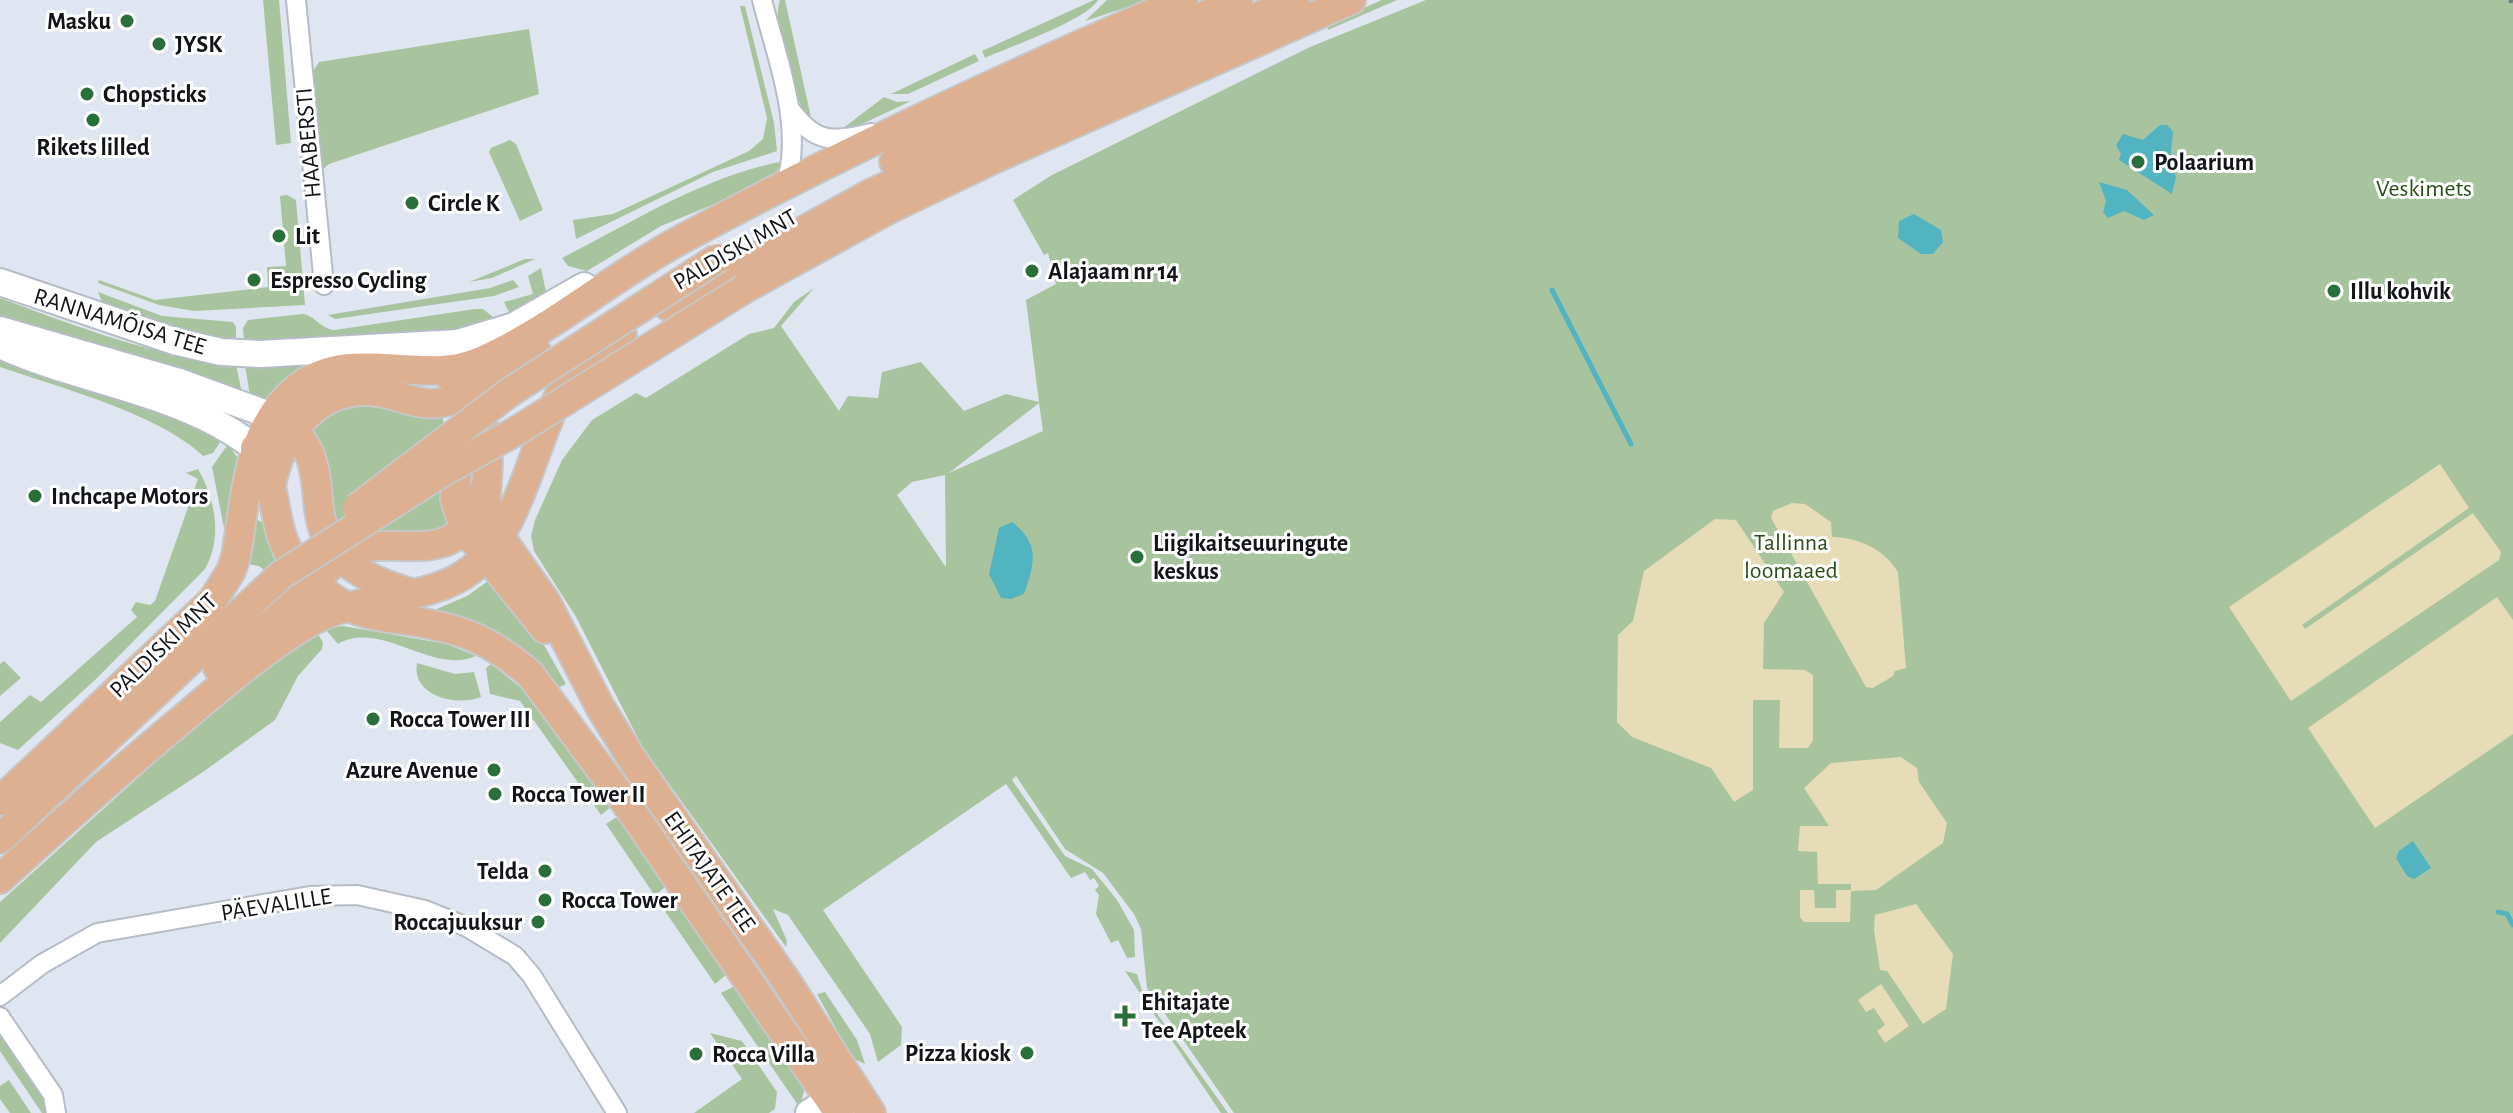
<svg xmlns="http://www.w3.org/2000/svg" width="2513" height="1113" viewBox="0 0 2513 1113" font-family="'Alegreya Sans',sans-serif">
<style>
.green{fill:#a8c49e;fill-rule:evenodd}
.sand{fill:#e6dcb7}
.water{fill:#52b3c1}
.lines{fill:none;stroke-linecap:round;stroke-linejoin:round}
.stream{stroke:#52b3c1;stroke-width:5}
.minor-casing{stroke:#b6bcc6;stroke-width:22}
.secondary-casing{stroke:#b6bcc6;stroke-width:30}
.primary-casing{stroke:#c6c7c8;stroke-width:32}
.minor{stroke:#fff;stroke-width:18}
.secondary{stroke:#fff;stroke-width:26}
.primary{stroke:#ddb091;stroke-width:28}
.rail{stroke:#74787f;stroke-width:5;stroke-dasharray:14 14;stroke-linecap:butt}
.primary-bridge-casing{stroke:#c6c7c8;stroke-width:32;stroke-linecap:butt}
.primary-bridge{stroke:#ddb091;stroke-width:28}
.poi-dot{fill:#296f3b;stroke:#fff;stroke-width:3}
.labels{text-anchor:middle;stroke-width:6;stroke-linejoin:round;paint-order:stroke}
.poi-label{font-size:24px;font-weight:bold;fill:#121418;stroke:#fff;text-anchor:start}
.street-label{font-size:24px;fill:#121418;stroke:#fff}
.park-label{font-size:24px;fill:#285015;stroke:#fff}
</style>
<rect width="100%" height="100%" fill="#e0e6f1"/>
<!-- green -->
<g class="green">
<path d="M263 0H279L291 143 276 145Z"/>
<path d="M780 0H785L812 122C792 99 770 30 780 0Z"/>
<path d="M1094 0H1098C1087 20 1009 47 985 58L982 51Z"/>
<path d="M1107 0H1149L1085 21Z"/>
<path d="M1382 0H1397L1328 30 1327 24Z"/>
<path d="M1426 0H2513V1113H1234L1147 988 1141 929 1134 914 1103 873 1065 849 1016 776 1012 780 1065 856 1092 869 1117 900 1134 930 1135 957 1127 958 1118 940 1111 943 1096 914 1099 895 1095 890 1099 886 1094 878 1090 880 1085 872 1071 878 1006 784 823 910 902 1027 901 1045 878 1062 870 1034 788 915 773 909 787 941 786 947 642 746 576 617 534 551 531 536 535 520 562 460 592 420 636 393 646 398 749 334 774 328 794 302 814 288 781 326 839 411 848 396 878 398 882 372 921 362 964 411 1006 394 1039 402 1026 300 1056 284 1048 253 1044 255 1013 200 1052 175 1310 47ZM1039 403 1043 431 949 473ZM945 475 946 566H945L897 495 912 482Z"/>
<path d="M740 6H745L774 123 777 151 713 172 576 239 573 220 613 214 749 151 763 139 767 118Z"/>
<path d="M529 29 539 94 329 164 321 171 312 73 319 62Z"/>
<path d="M975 54 979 61 908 94H891Z"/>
<path d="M884 97 897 102 911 101 847 131 838 132Z"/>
<path d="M510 140 516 144 543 210 520 221 489 152 491 148Z"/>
<path d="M785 161 768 182 661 226 587 271 568 266 562 258C633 222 706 175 785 161Z"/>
<path d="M287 195 296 200 305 305 194 311 159 305 98 283 99 280 155 300 268 287 267 267 286 266 280 196Z"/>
<path d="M525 259H535L492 278 469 282Z"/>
<path d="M541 268 546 292 510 314 504 302 533 294 528 276Z"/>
<path d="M513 280 519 287 494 296 335 319 328 315 490 288Z"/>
<path d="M98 292 162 316 233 322 236 327V341L150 320 103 304Z"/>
<path d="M0 298C78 327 153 356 236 365L242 393 0 318Z"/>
<path d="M475 309H483L493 317 470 328 244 342 243 328 248 320 303 314C316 316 320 329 335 330Z"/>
<path d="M0 358 161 411 222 439 213 453 203 456C160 414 58 387 0 367Z"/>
<path d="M245 365H311L270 405 250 396Z"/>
<path d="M361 406C390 407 413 420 442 416L450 449 449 527 444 531 377 542 330 520C333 485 332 456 310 427L339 409Z"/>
<path d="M228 444 239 460 226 538 212 467Z"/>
<path d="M198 469C215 499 223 537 205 569L95 680 18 750 0 743V722L30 695 41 702 137 617 131 610 136 602 150 605 155 601 198 479 186 473Z"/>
<path d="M255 519 262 522 273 557 293 588 291 591 259 566 242 563Z"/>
<path d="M491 579 540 638 566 684 558 688 532 658 432 611 467 596Z"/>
<path d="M343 626 447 644 476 656C433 676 381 619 338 644L325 629Z"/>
<path d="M317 633 323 642 322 649 298 676 275 720 203 772 96 842 0 943V902L221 703Z"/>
<path d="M4 661 21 678 0 696V664Z"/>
<path d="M417 663 455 674 474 672 481 697C457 707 411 696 417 663Z"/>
<path d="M491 664 534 698 611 807 601 815 520 701 490 694 486 668Z"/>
<path d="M615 818 622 819 666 886 655 896 606 824Z"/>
<path d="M673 896 727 974 715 984 660 904Z"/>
<path d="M1125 971 1137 974 1143 994 1228 1113H1221Z"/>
<path d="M735 986 805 1086 800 1108 721 993Z"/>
<path d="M825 992 857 1040 865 1064 852 1058 817 994Z"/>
<path d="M0 1030 47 1099 45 1113H42L0 1051Z"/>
<path d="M710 1033 742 1041 777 1092 775 1109 769 1113H694L742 1079Z"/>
<path d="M9 1080 31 1113H10L0 1099V1086Z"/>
</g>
<!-- sand -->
<g class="sand">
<path d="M2440 464 2469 508 2302 625 2305 629 2473 513 2501 552 2499 560 2291 701 2229 607Z"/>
<path d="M1792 503 1805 504 1831 522 1832 537C1859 538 1883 548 1898 572L1906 668 1895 671 1893 676 1873 688 1866 687 1771 518 1773 511Z"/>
<path d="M1715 519 1736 520 1784 592 1764 623 1763 669 1805 670 1813 675V740L1808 748H1779L1780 700H1753V790L1734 802 1711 768 1632 737 1617 722 1618 635 1633 621 1644 571Z"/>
<path d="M2497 597 2513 620V734L2375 828 2308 728Z"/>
<path d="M1901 757 1917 768 1919 782 1947 823 1943 843 1876 890 1851 891 1850 922H1804L1800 917V890H1814L1815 908H1836V890H1851V884H1818L1817 852 1798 851 1800 826H1829L1804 788 1831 763Z"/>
<path d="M1916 904 1953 954 1946 1009 1923 1024 1887 971 1880 970 1874 930 1875 915Z"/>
<path d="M1881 984 1909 1026 1885 1043 1877 1031 1885 1025 1874 1008 1866 1012 1858 1000Z"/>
</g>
<!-- water -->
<g class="water">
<path d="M2160 125H2167L2173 132 2170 162 2176 177 2172 194 2119 160 2121 154 2116 145 2123 134 2143 140Z"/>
<path d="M2099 182 2127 190 2154 215 2144 220 2124 211 2108 218 2103 212 2106 201Z"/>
<path d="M1914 214 1941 230 1943 242 1933 254H1921L1898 238 1899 221Z"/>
<path d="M1012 522C1040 544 1035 562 1024 594L1011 599 1001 598 989 574 999 528Z"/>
<path d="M2413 841 2431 868 2414 879 2407 876 2396 858 2399 851Z"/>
</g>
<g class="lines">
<!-- stream -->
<g class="stream">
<path d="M1552 290 1631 444"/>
<path d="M2498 912 2507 914 2513 925"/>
</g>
<defs>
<g id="minor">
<path d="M296 0 324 285"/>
<path d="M762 0C777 59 805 128 785 187"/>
<path d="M790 109C816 144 831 142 871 133"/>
<path d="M0 996 42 964 97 933 310 896 357 895 425 910 467 927 515 956 532 976 617 1113"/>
<path d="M0 1017 53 1095 56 1113"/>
</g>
<g id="secondary">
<path d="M0 282 174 341 221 352 260 354 458 343 514 326 584 286"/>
<path d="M0 330 179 382 272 416"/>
<path d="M0 345C82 383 183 391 255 448"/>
<path d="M809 1113 847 1089"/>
</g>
<g id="primary">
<path d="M894 162 1238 0"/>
<path d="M744 289 891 208 987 162 1351 0"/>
<path d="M668 306 870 194 1295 0"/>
<path d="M443 370 468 393 482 421 488 461 486 500 491 524 546 602 600 707 632 759 787 982 871 1113"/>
<path d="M277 419C360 469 262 549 408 592"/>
<path d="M459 445 455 499 464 528 545 629"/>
<path d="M255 448C281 484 268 530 298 566 353 631 388 609 457 631 484 639 509 656 530 674L625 802 839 1113"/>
<path d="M272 481C283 430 321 384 378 392 399 395 418 406 439 403 475 398 507 371 536 350"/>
<path d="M218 668C244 645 272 624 297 601 311 587 324 569 340 558 388 523 459 585 485 487"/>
<path d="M0 801 213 600 231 571 236 556C246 498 247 431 295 390 350 343 420 388 481 361 552 330 613 276 682 239 845 151 1013 73 1183 0"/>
<path d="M0 839 281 575"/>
<path d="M0 879C57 827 114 776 173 727 217 690 262 650 312 621 361 593 428 604 472 569 519 531 533 444 561 392 575 367 599 350 622 334"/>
</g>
</defs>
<!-- minor casing -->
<use href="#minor" class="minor-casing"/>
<!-- secondary casing -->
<use href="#secondary" class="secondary-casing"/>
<!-- primary casing -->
<use href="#primary" class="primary-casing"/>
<!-- minor -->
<use href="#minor" class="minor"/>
<!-- secondary -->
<use href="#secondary" class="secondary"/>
<!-- primary -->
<use href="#primary" class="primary"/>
<!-- rail -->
<path class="rail" d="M2509 0 2513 1"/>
<defs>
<g id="primary-bridge">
<path d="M357 508 510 392 718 258"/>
<path d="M281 575 441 473 518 430 744 289"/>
</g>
</defs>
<!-- primary-bridge casing -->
<use href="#primary-bridge" class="primary-bridge-casing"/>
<!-- primary-bridge -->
<use href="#primary-bridge" class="primary-bridge"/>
</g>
<!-- markers -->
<g class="poi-dot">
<circle cx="127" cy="21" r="8"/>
<circle cx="159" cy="44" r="8"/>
<circle cx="87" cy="94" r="8"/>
<circle cx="93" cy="120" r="8"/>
<circle cx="2138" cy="162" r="8"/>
<circle cx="412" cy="203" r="8"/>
<circle cx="279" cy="236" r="8"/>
<circle cx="1032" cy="271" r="8"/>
<circle cx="254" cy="280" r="8"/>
<circle cx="2334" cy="291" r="8"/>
<circle cx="35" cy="496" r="8"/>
<circle cx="1137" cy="557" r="8"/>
<circle cx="373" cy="719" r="8"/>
<circle cx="494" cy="770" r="8"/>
<circle cx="495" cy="794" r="8"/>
<circle cx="545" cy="871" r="8"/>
<circle cx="545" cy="900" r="8"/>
<circle cx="538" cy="922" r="8"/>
<path d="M1121 1004h8v8h8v8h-8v8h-8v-8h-8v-8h8z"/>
<circle cx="1027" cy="1053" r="8"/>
<circle cx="696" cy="1054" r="8"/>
</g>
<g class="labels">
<!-- poi labels -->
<g class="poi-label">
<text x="111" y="29" text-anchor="end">Masku</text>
<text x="175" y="52">JYSK</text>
<text x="103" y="102">Chopsticks</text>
<text x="93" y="155" text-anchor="middle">Rikets lilled</text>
<text x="2154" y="170">Polaarium</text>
<text x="428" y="211">Circle K</text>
<text x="295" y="244">Lit</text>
<text x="1048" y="279">Alajaam nr 14</text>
<text x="270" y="288">Espresso Cycling</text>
<text x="2350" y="299">Illu kohvik</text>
<text x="51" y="504">Inchcape Motors</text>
<text x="1153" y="551">Liigikaitseuuringute<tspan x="1153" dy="28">keskus</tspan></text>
<text x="389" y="727">Rocca Tower III</text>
<text x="478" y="778" text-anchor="end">Azure Avenue</text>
<text x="511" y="802">Rocca Tower II</text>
<text x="529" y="879" text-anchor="end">Telda</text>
<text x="561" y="908">Rocca Tower</text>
<text x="522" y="930" text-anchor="end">Roccajuuksur</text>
<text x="1141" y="1010">Ehitajate<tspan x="1141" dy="28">Tee Apteek</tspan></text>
<text x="1011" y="1061" text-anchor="end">Pizza kiosk</text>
<text x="712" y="1062">Rocca Villa</text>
</g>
<!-- street labels -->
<g class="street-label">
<text transform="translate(308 143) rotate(-95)" y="8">HAABERSTI</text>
<text transform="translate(735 249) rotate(-30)" y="8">PALDISKI MNT</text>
<text transform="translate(120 321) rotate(17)" y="8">RANNAMÕISA TEE</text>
<text transform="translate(163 645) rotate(-44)" y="8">PALDISKI MNT</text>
<text transform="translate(710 871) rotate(55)" y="8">EHITAJATE TEE</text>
<text transform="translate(276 904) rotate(-9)" y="8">PÄEVALILLE</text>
</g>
<!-- park labels -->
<g class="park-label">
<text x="2424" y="196">Veskimets</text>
<text x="1791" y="550">Tallinna<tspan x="1791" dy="28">loomaaed</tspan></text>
</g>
</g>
</svg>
